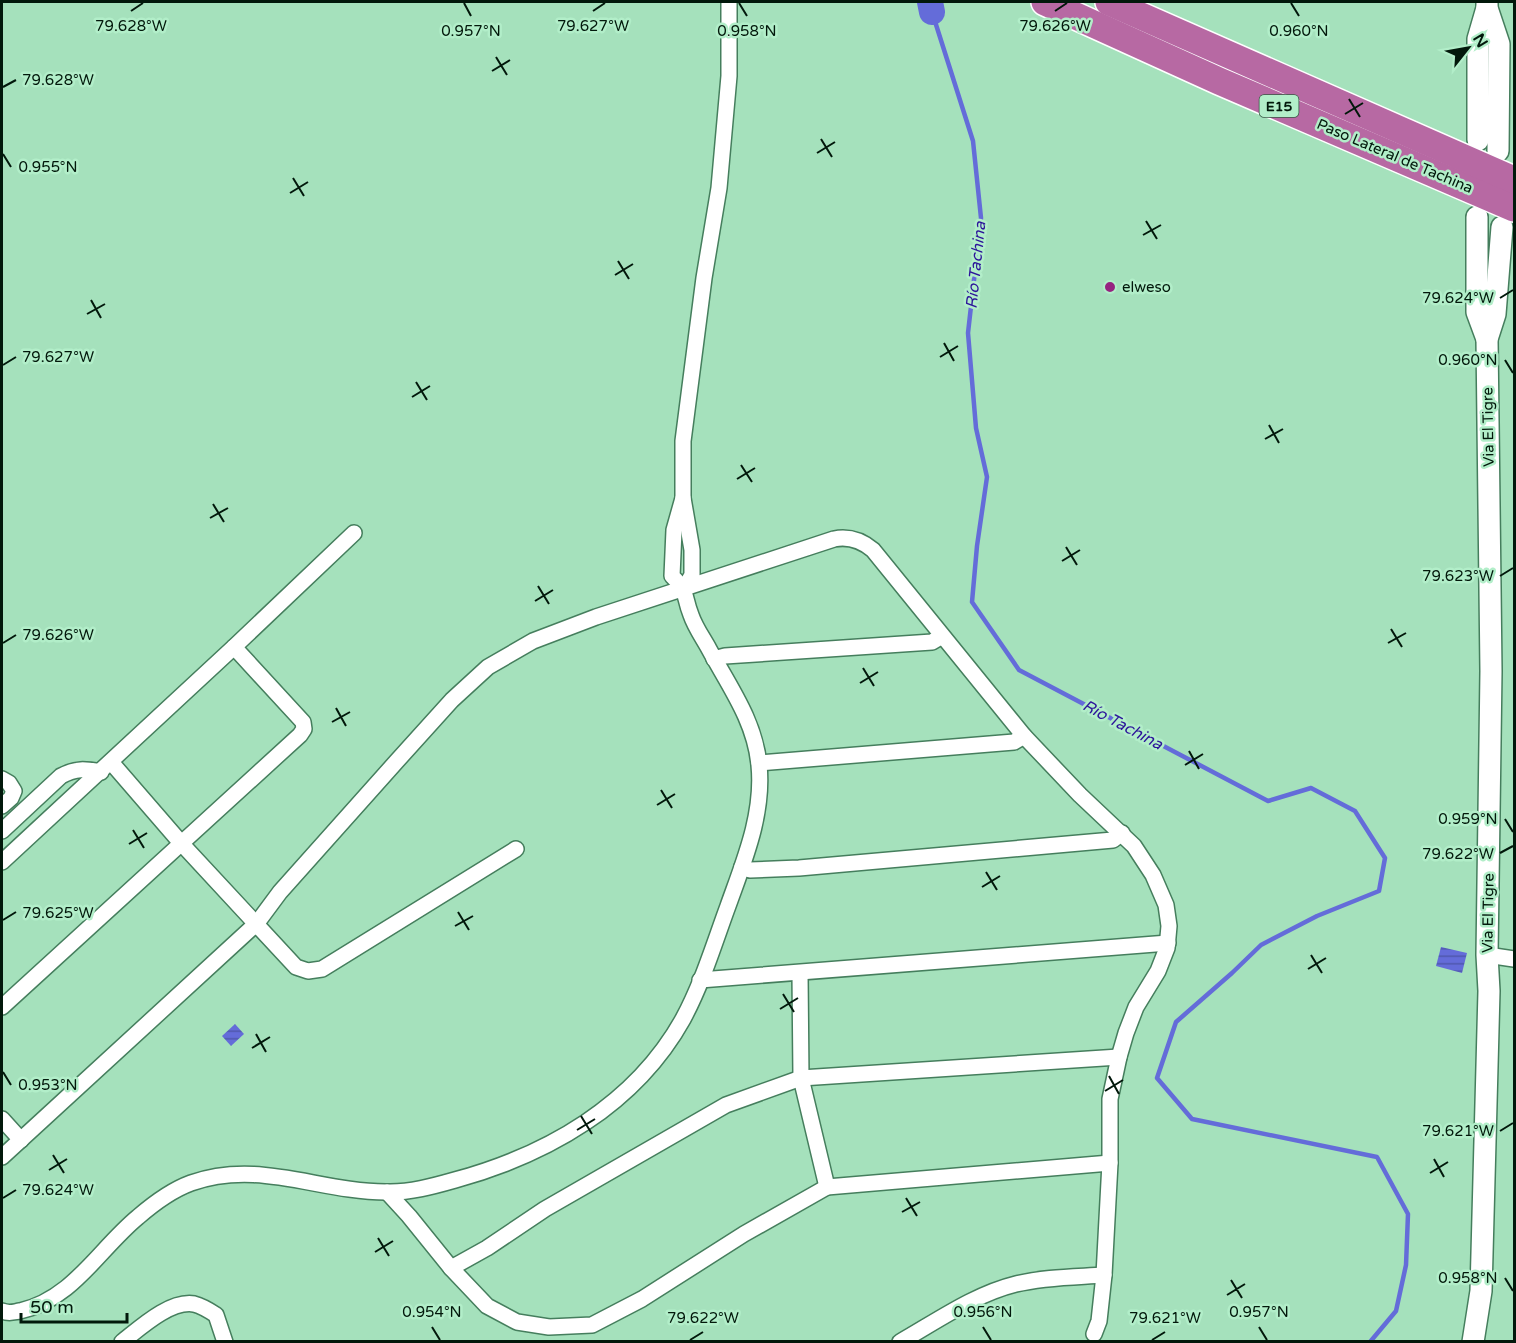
<svg xmlns="http://www.w3.org/2000/svg" width="1516" height="1343" viewBox="0 0 1516 1343" font-family="'Varela Round',sans-serif">
<style>
.water{fill:url(#water-rules)}
.lines{fill:none;stroke-linecap:round;stroke-linejoin:round}
.stream{stroke:#646cd9;stroke-width:4.5}
.river{stroke:#646cd9;stroke-width:26}
.street-casing{stroke:#457e5d;stroke-width:18}
.secondary-casing{stroke:#457e5d;stroke-width:24}
.highway-casing{stroke:#fff;stroke-width:30}
.street{stroke:#fff;stroke-width:15}
.secondary{stroke:#fff;stroke-width:21}
.highway{stroke:#b769a3;stroke-width:27}
.ticks{fill:none;stroke:#02180b;stroke-width:2}
.poi-dot{fill:#962280;stroke:#b2eec9;stroke-width:2}
.labels{text-anchor:middle;stroke-width:5;stroke-linejoin:round;paint-order:stroke}
.shield{fill:#b2eec9;stroke:#375844;stroke-width:1.5}
.shield-label{font-size:14px;font-weight:bold;fill:#02180b}
.street-label{font-size:15px;fill:#02180b;stroke:#b2eec9}
.poi-label{font-size:15px;fill:#02180b;stroke:#b2eec9;text-anchor:start}
.water-label{font-size:16px;font-style:italic;fill:#2c149a;stroke:#b2eec9}
.ticks-label{font-size:15px;text-anchor:middle;fill:#02180b;stroke:#b2eec9;stroke-width:5;stroke-linejoin:round;paint-order:stroke}
</style>
<defs>
<pattern id="water-rules" width="6" height="5" patternUnits="userSpaceOnUse" patternTransform="scale(1.5)"><rect width="6" height="5" fill="#646cd9"/><path d="M0 2.5h6" fill="none" stroke="#5058ae"/></pattern>
</defs>
<rect width="100%" height="100%" fill="#a5e1bc"/>
<!-- water -->
<g class="water">
<path d="M1441 947 1467 953 1462 973 1436 966Z"/>
<path d="M235 1024 244 1034 231 1046 222 1036Z"/>
</g>
<g class="lines">
<!-- stream -->
<path class="stream" d="M932 12 973 141 981 218 968 333 976 428 987 477 977 546 972 602 1019 670 1268 801 1311 788 1355 811 1385 858 1379 891 1317 916 1261 945 1232 973 1176 1022 1157 1078 1192 1119 1377 1157 1408 1214 1406 1265 1396 1311 1370 1342"/>
<!-- river -->
<path class="river" d="M930 2 932 12"/>
<defs>
<g id="street">
<path d="M684 589 692 575V550L683 498V441L704 278 719 188 729 76V2"/>
<path d="M714 659 725 656 932 642 942 636"/>
<path d="M111 762 181 843 296 967 308 971 322 969 516 849"/>
<path d="M759 763 1014 742 1024 736"/>
<path d="M2 779 9 783 14 791 11 798 2 806"/>
<path d="M2 831 61 776C76 768 85 769 101 772"/>
<path d="M2 862 234 647 354 533"/>
<path d="M742 867 750 870 799 868 1113 840 1122 833"/>
<path d="M1487 955 1514 959"/>
<path d="M800 973 801 1078 827 1187 1110 1163"/>
<path d="M700 980 1168 943"/>
<path d="M2 1007 300 735 304 729 303 722 234 647"/>
<path d="M2 1119 21 1140"/>
<path d="M2 1157 257 923 280 892 396 762 452 700 488 667 533 641 596 617 834 539C849 536 861 540 873 550L1024 736 1080 795 1134 846 1153 875 1166 905 1169 926 1167 948 1158 971 1136 1007 1126 1033 1119 1057 1110 1099V1163L1104 1275 1099 1321 1094 1334"/>
<path d="M387 1192 409 1216 451 1268 487 1248 545 1209 726 1105 801 1078 1119 1057"/>
<path d="M451 1268 487 1306 517 1322 549 1327 592 1325 642 1299 744 1234 827 1187"/>
<path d="M2 1311C9 1314 13 1312 20 1311 73 1299 99 1249 138 1217 153 1204 172 1190 191 1183 259 1159 319 1192 386 1192 409 1193 434 1186 455 1180 547 1155 635 1105 683 1019 702 984 714 944 728 906 744 861 764 814 759 765 755 721 729 686 709 649 703 638 695 627 691 615 683 595 689 593 672 576L674 530 683 498"/>
<path d="M122 1342C140 1328 170 1300 194 1304 202 1306 210 1311 216 1315L225 1342"/>
<path d="M900 1342C937 1321 975 1294 1016 1284 1045 1277 1075 1277 1104 1275"/>
</g>
<g id="secondary">
<path d="M1487 2V8L1499 44 1498 151"/>
<path d="M1478 140V39L1487 8"/>
<path d="M1477 217V312L1487 339"/>
<path d="M1473 1342 1481 1291 1489 991 1487 955 1491 671 1487 339 1495 314 1502 227"/>
</g>
<g id="highway">
<path d="M1045 2 1219 81 1514 208"/>
<path d="M1109 2 1514 180"/>
</g>
</defs>
<!-- street casing -->
<use href="#street" class="street-casing"/>
<!-- secondary casing -->
<use href="#secondary" class="secondary-casing"/>
<!-- highway casing -->
<use href="#highway" class="highway-casing"/>
<!-- street -->
<use href="#street" class="street"/>
<!-- secondary -->
<use href="#secondary" class="secondary"/>
<!-- highway -->
<use href="#highway" class="highway"/>
</g>
<!-- ticks -->
<path class="ticks" d="M464 3 471 16M739 3 747 16M1291 3 1299 16M131 11 143 3M593 11 605 3M1055 11 1067 3M496 57 507 75M492 71 510 60M3 87 16 80M1349 99 1360 117M1345 114 1363 103M821 139 832 157M817 153 835 142M3 154 11 167M293 178 304 196M290 193 308 182M1146 221 1157 239M1143 235 1161 225M618 261 629 279M615 275 633 264M1500 298 1513 290M91 300 101 318M87 314 105 304M944 343 954 361M940 357 958 346M1505 360 1513 373M3 365 16 357M416 382 427 400M412 397 430 386M1269 425 1279 443M1265 439 1283 429M741 465 752 482M737 479 755 468M213 504 224 522M210 518 228 508M1066 547 1077 565M1062 561 1080 550M1500 576 1513 568M538 586 549 604M535 601 553 590M1391 629 1402 647M3 643 16 635M1388 643 1406 633M863 668 874 686M860 683 878 672M336 708 346 726M332 722 350 712M1189 751 1199 769M1185 765 1203 754M661 790 672 808M657 805 675 794M1505 819 1513 832M133 830 144 848M129 844 147 833M1500 853 1513 846M986 872 997 890M982 887 1000 876M458 912 469 930M3 920 16 912M455 926 473 916M1311 955 1322 973M1308 969 1326 958M783 994 794 1012M780 1009 798 998M256 1034 266 1052M252 1048 270 1037M3 1072 11 1085M1109 1076 1119 1094M1105 1091 1123 1080M581 1116 592 1134M577 1130 595 1119M1500 1131 1513 1123M53 1155 64 1173M1434 1159 1444 1177M49 1170 67 1159M1430 1173 1448 1162M3 1198 16 1190M906 1198 917 1216M902 1212 920 1202M378 1238 389 1256M375 1252 393 1241M1505 1278 1513 1291M1231 1280 1242 1298M1227 1295 1245 1284M432 1327 440 1340M983 1327 991 1340M1259 1327 1267 1340M690 1340 703 1332M1152 1340 1165 1332"/>
<!-- markers -->
<circle class="poi-dot" cx="1110" cy="287" r="6"/>
<g class="labels">
<!-- shield labels -->
<rect class="shield" x="1259.5" y="95" width="39" height="22" rx="4.5"/>
<g class="shield-label">
<text x="1279" y="111">E15</text>
</g>
<!-- street labels -->
<g class="street-label">
<text transform="translate(1395 156) rotate(23)" y="5">Paso Lateral de Tachina</text>
<text transform="translate(1488 427) rotate(-91)" y="5">Via El Tigre</text>
<text transform="translate(1488 913) rotate(-89)" y="5">Via El Tigre</text>
</g>
<!-- poi labels -->
<g class="poi-label">
<text x="1122" y="292">elweso</text>
</g>
<!-- water labels -->
<g class="water-label">
<text transform="translate(975 265) rotate(-84)" y="6">Río Tachina</text>
<text transform="translate(1123 724) rotate(28)" y="6">Río Tachina</text>
</g>
</g>
<g class="ticks-label">
<text x="131" y="31">79.628°W</text>
<text x="593" y="31">79.627°W</text>
<text x="1055" y="31">79.626°W</text>
<text x="471" y="36">0.957°N</text>
<text x="747" y="36">0.958°N</text>
<text x="1299" y="36">0.960°N</text>
<text x="58" y="85">79.628°W</text>
<text x="48" y="172">0.955°N</text>
<text x="1458" y="303">79.624°W</text>
<text x="58" y="362">79.627°W</text>
<text x="1468" y="365">0.960°N</text>
<text x="1458" y="581">79.623°W</text>
<text x="58" y="640">79.626°W</text>
<text x="1468" y="824">0.959°N</text>
<text x="1458" y="859">79.622°W</text>
<text x="58" y="918">79.625°W</text>
<text x="48" y="1090">0.953°N</text>
<text x="1458" y="1136">79.621°W</text>
<text x="58" y="1195">79.624°W</text>
<text x="1468" y="1283">0.958°N</text>
<text x="432" y="1317">0.954°N</text>
<text x="983" y="1317">0.956°N</text>
<text x="1259" y="1317">0.957°N</text>
<text x="703" y="1323">79.622°W</text>
<text x="1165" y="1323">79.621°W</text>
</g>
<!-- border -->
<rect width="1516" height="1343" fill="none" stroke="#02180b" stroke-width="6"/>
<!-- north arrow -->
<g transform="translate(1468 48) rotate(59)" stroke="#b2eec9" stroke-width="4.5" paint-order="stroke">
<path d="M0-4.5L10 22L0 15L-10 22Z" fill="#02180b"/>
<text y="-9" font-size="16" font-weight="bold" text-anchor="middle" fill="#02180b">N</text>
</g>
<!-- scale -->
<path d="M21 1313v9h106v-9" fill="none" stroke="#02180b" stroke-width="3"/>
<text x="30" y="1313" font-size="18" fill="#02180b" stroke="#b2eec9" stroke-width="4.5" paint-order="stroke">50 m</text>
</svg>
